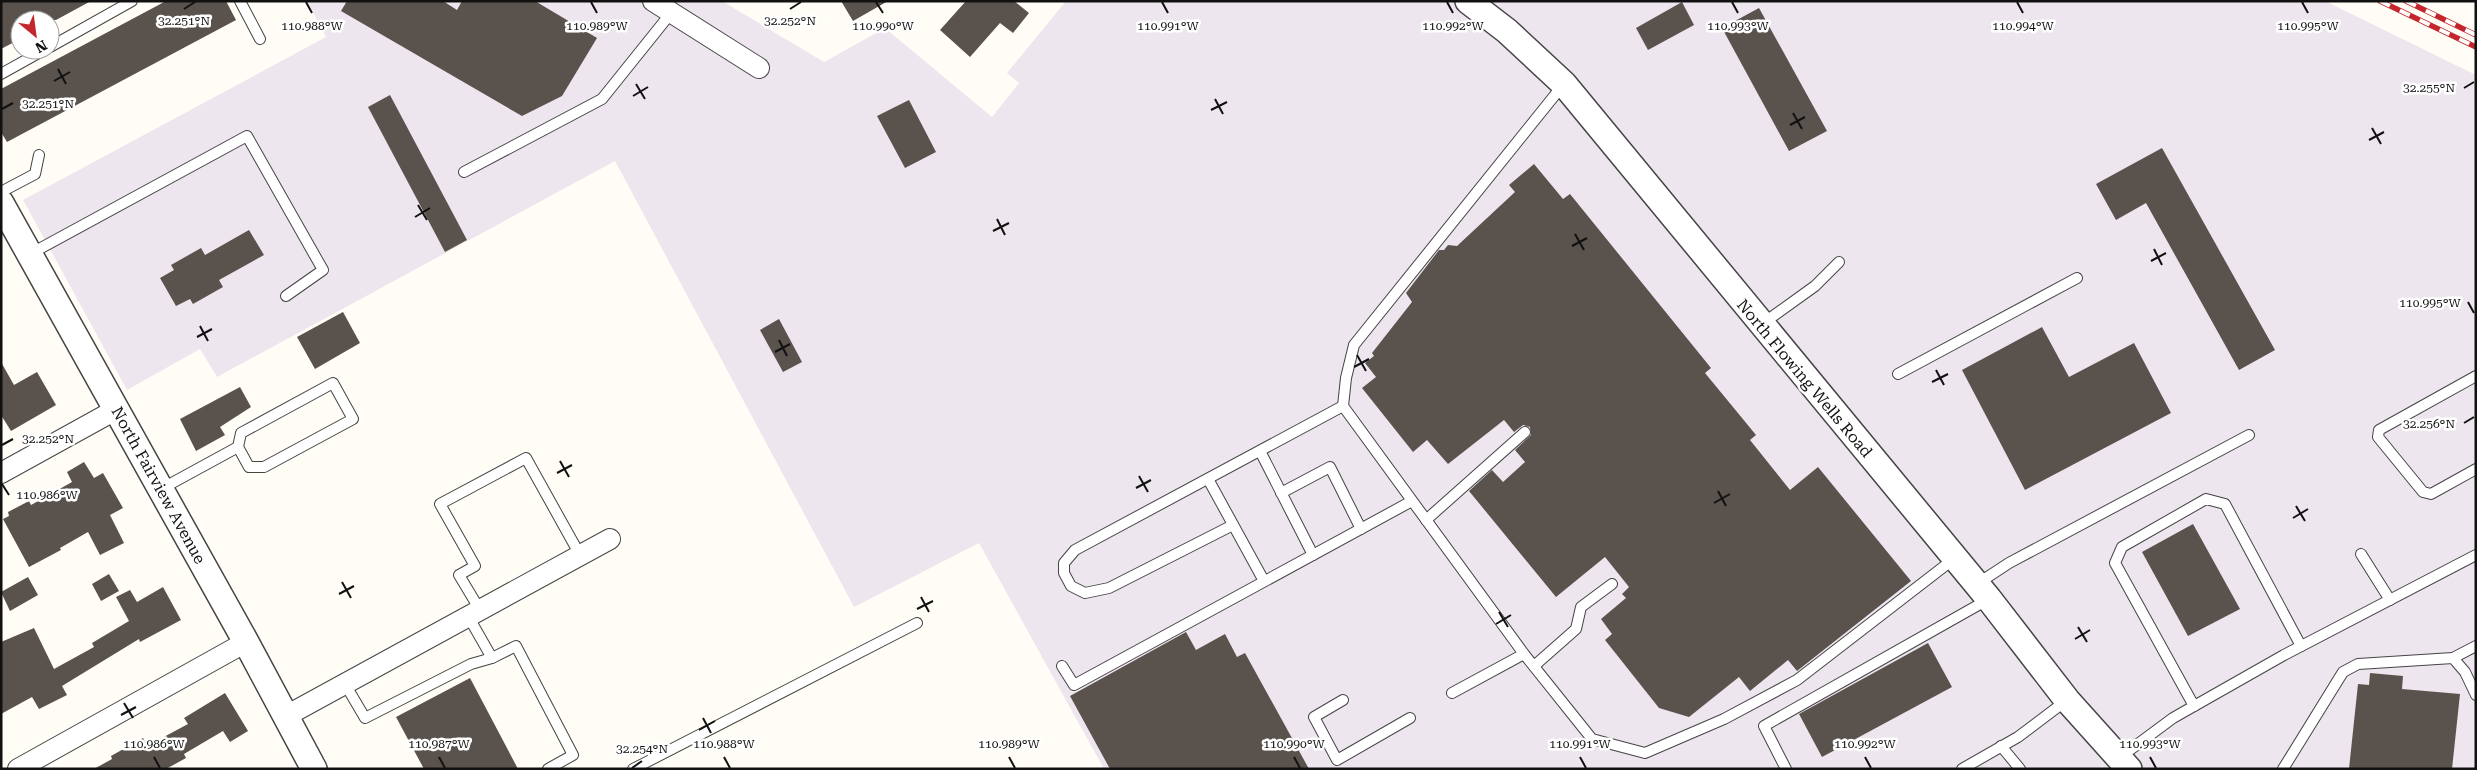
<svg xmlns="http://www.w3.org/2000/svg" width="2477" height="770" viewBox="0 0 2477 770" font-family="'Roboto Serif',serif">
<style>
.industrial{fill:#eee6ef}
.building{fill:#5a524d}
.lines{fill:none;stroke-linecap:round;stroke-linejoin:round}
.service-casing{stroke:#444;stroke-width:12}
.minor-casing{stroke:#444;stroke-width:22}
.tertiary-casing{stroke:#444;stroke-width:28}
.service{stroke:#fff;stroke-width:10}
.minor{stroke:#fff;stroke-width:20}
.tertiary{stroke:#fff;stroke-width:25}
.rail-casing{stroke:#c4262e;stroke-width:5.5}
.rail{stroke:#fff;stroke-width:4;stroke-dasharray:11;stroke-linecap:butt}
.ticks{fill:none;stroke:#111;stroke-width:2}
.labels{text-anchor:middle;stroke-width:5;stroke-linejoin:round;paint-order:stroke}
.street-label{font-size:16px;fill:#111;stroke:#fff}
.ticks-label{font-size:12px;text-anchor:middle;fill:#111;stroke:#fff;stroke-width:5;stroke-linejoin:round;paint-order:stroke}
</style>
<rect width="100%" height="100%" fill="#fffdf5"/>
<!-- industrial -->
<path class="industrial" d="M307 1H722L824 62 885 28 992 117 1019 83 1007 73 1066 1H2325L2476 75V769H1104L979 543 854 607 615 161 217 377 200 349 127 390 23 200 326 37Z"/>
<!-- building -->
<g class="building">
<path d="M1 1H91L56 20H20V39L1 49Z"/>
<path d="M166 1H226L236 20 7 142 1 132V89Z"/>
<path d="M347 1H443L457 10 462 1H535L597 38 562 96 522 116 341 11Z"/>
<path d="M841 1H888L853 21Z"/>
<path d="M966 1H1014L1029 13 1013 33 1000 23 970 57 940 30Z"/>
<path d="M1682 2 1694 25 1648 50 1636 28Z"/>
<path d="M1759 8 1827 131 1789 151 1722 28Z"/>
<path d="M390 95 467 240 445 252 368 107Z"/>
<path d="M909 100 936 152 905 168 877 116Z"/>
<path d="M2162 148 2275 350 2239 370 2146 203 2116 220 2096 184Z"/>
<path d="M1534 164 1563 199 1570 194 1711 368 1705 373 1756 435 1750 440 1790 490 1818 467 1911 581 1797 671 1788 660 1750 691 1739 677 1689 717 1659 708 1605 640 1612 634 1601 619 1626 598 1622 594 1629 587 1605 557 1556 597 1469 491 1492 470 1503 482 1525 462 1515 450 1531 435 1530 427 1523 425 1514 432 1504 420 1448 464 1427 440 1413 452 1362 388 1376 377 1365 363 1374 356 1372 353 1412 302 1406 293 1439 250H1444L1448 245 1457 246 1515 192 1509 185Z"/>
<path d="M249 230 264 255 219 280 223 287 193 304 190 299 176 306 160 278 174 270 171 265 201 248 205 255Z"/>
<path d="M343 312 360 343 315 369 297 337Z"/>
<path d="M779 319 802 362 783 372 760 330Z"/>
<path d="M2042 327 2069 377 2134 343 2171 413 2025 490 1962 370Z"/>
<path d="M1 362 14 385 37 372 56 405 11 431 1 415Z"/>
<path d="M240 387 251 407 220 427 225 435 196 451 180 419Z"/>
<path d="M84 462 94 478 103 473 123 508 110 515 124 543 100 555 88 532 60 548 61 550 29 567 3 519 9 516 8 512 29 501 31 505 72 482 67 472Z"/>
<path d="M2193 524 2240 609 2188 636 2142 552Z"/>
<path d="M109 574 119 591 101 601 92 584Z"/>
<path d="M28 577 38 595 10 611 1 592Z"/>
<path d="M163 587 181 620 140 642 139 639 62 686 67 695 39 709 32 697 1 714V642L34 628 54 669 94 647 92 643 129 621 116 597 130 590 137 602Z"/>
<path d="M1186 632 1196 650 1225 634 1237 657 1245 653 1309 769H1110L1070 696Z"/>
<path d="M1928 643 1952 687 1822 757 1799 714Z"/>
<path d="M2370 673 2403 676 2402 689 2460 694 2452 769H2349L2358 684 2369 685Z"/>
<path d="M470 678 518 769H424L396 717Z"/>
<path d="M225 693 248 731 230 742 223 731 184 754 186 758 166 769H94L112 759 111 756 143 738 147 746 188 724 184 718Z"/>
</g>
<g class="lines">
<defs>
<g id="service">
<path d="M240 1 260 39"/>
<path d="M50 47 132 1"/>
<path d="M1 74 44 50"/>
<path d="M1563 85 1354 345 1346 378 1343 406 1524 654 1592 739 1645 753 1724 719 1797 680 1955 558"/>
<path d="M464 172 602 99 671 13"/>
<path d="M1 192 35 174 39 155"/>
<path d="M30 254 247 136 323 270 286 296"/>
<path d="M1762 324 1815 286 1839 262"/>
<path d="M1898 374 2077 278"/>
<path d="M2476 376 2379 430 2378 437 2423 492 2431 494 2476 469"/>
<path d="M1260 451 1313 555"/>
<path d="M1208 479 1264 581"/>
<path d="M161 489 238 447 241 433 333 383 353 419 264 467H249L238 447"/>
<path d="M1281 493 1330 467 1361 529"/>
<path d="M1426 520 1525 432"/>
<path d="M1233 525 1109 588 1085 593 1071 586 1064 573V563L1075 550 1343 406"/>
<path d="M2361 554 2390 600"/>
<path d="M1977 584 2009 563 2249 435"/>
<path d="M480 610 459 575 475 566 440 504 526 458 580 555"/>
<path d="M468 616 492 658 516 646 573 755 548 769"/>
<path d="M2453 658 2476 646"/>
<path d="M1062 666 1074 685 1412 501"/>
<path d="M1534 666 1576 629 1581 607 1612 584"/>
<path d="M345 684 365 718 471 664 492 658"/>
<path d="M1452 693 1524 654"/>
<path d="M1343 700 1314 717 1337 760 1410 718"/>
<path d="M2194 706 2115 563 2122 547 2206 499 2225 504 2301 646"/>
<path d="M2001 746 2020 769"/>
<path d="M2119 758 2173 718 2284 655 2476 555"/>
<path d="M633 769 917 623"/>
<path d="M1786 769 1764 726 1989 599"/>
<path d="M1962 769 2018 737 2067 700"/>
<path d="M2283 769 2343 672 2358 664 2453 658 2465 672 2476 695"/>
</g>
<g id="minor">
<path d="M653 1 759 68"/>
<path d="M1 473 117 409"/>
<path d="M286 716 610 539"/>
<path d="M18 769 246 642"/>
</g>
<g id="tertiary">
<path d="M1468 1 1507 31 1564 84 1989 599 2067 700 2129 769"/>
<path d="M1 203 246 642 314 769"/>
</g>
</defs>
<!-- service casing -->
<use href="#service" class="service-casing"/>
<!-- minor casing -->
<use href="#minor" class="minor-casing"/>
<!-- tertiary casing -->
<use href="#tertiary" class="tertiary-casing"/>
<!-- service -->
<use href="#service" class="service"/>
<!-- minor -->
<use href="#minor" class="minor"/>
<!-- tertiary -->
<use href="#tertiary" class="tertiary"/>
<defs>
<g id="rail">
<path d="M2380 1 2476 47"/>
<path d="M2406 1 2476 35"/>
</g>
</defs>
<!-- rail casing -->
<use href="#rail" class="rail-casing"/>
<!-- rail -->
<use href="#rail" class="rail"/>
</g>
<!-- ticks -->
<path class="ticks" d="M306 2 312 13M591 2 597 13M876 2 883 13M1162 2 1168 13M1447 2 1453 13M1732 2 1738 13M2017 2 2023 13M2302 2 2308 13M184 9 195 2M790 9 801 2M58 69 66 84M54 81 70 72M636 84 645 99M2464 88 2474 82M633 96 648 87M1215 99 1223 114M2 109 13 103M1211 110 1227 102M1793 113 1802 129M1790 125 1805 117M2372 128 2381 144M2369 140 2384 132M418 205 427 220M415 217 430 208M997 219 1005 235M993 231 1009 223M1575 234 1584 250M1572 246 1587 238M2154 249 2162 265M2151 261 2166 253M2468 302 2474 313M200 326 208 341M197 337 212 329M779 340 787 356M775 352 790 344M1357 355 1366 371M1354 367 1369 359M1936 370 1944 385M1932 382 1948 374M2464 423 2474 417M2 445 13 439M560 461 569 477M557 473 572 465M1139 476 1148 492M2 484 9 495M1136 488 1151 480M1718 491 1726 506M1714 503 1730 494M2296 506 2305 521M2293 518 2308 509M342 582 351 598M339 594 354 586M921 597 929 612M917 609 933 601M1499 612 1508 627M1496 624 1511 615M2078 627 2087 642M2075 639 2090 630M124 703 133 718M121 715 136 707M703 718 711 733M699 730 715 721M154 757 160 768M439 757 445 768M724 757 730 768M1009 757 1015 768M1294 757 1300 768M1580 757 1586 768M1865 757 1871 768M2150 757 2156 768M632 768 642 761"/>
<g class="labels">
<!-- street labels -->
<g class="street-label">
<text transform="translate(1805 378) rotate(50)" y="6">North Flowing Wells Road</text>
<text transform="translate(159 485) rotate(61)" y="6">North Fairview Avenue</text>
</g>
</g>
<g class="ticks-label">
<text x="790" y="25">32.252°N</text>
<text x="184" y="25">32.251°N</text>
<text x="312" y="30">110.988°W</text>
<text x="597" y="30">110.989°W</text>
<text x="883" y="30">110.990°W</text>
<text x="1168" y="30">110.991°W</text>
<text x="1453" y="30">110.992°W</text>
<text x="1738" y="30">110.993°W</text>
<text x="2023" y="30">110.994°W</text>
<text x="2308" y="30">110.995°W</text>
<text x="2429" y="92">32.255°N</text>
<text x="48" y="108">32.251°N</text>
<text x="2430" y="307">110.995°W</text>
<text x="2429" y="428">32.256°N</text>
<text x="48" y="443">32.252°N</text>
<text x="47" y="499">110.986°W</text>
<text x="154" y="748">110.986°W</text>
<text x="439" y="748">110.987°W</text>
<text x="724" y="748">110.988°W</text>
<text x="1009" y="748">110.989°W</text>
<text x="1294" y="748">110.990°W</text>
<text x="1580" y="748">110.991°W</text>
<text x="1865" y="748">110.992°W</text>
<text x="2150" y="748">110.993°W</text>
<text x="642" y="753">32.254°N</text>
</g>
<!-- border -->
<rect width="2477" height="770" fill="none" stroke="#111111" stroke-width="5"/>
<!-- north arrow -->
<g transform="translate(35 35) rotate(151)"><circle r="24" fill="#ffffff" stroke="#a0a0a0"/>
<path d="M0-4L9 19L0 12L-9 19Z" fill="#c4262e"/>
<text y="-8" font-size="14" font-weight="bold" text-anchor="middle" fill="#111111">N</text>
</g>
</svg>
